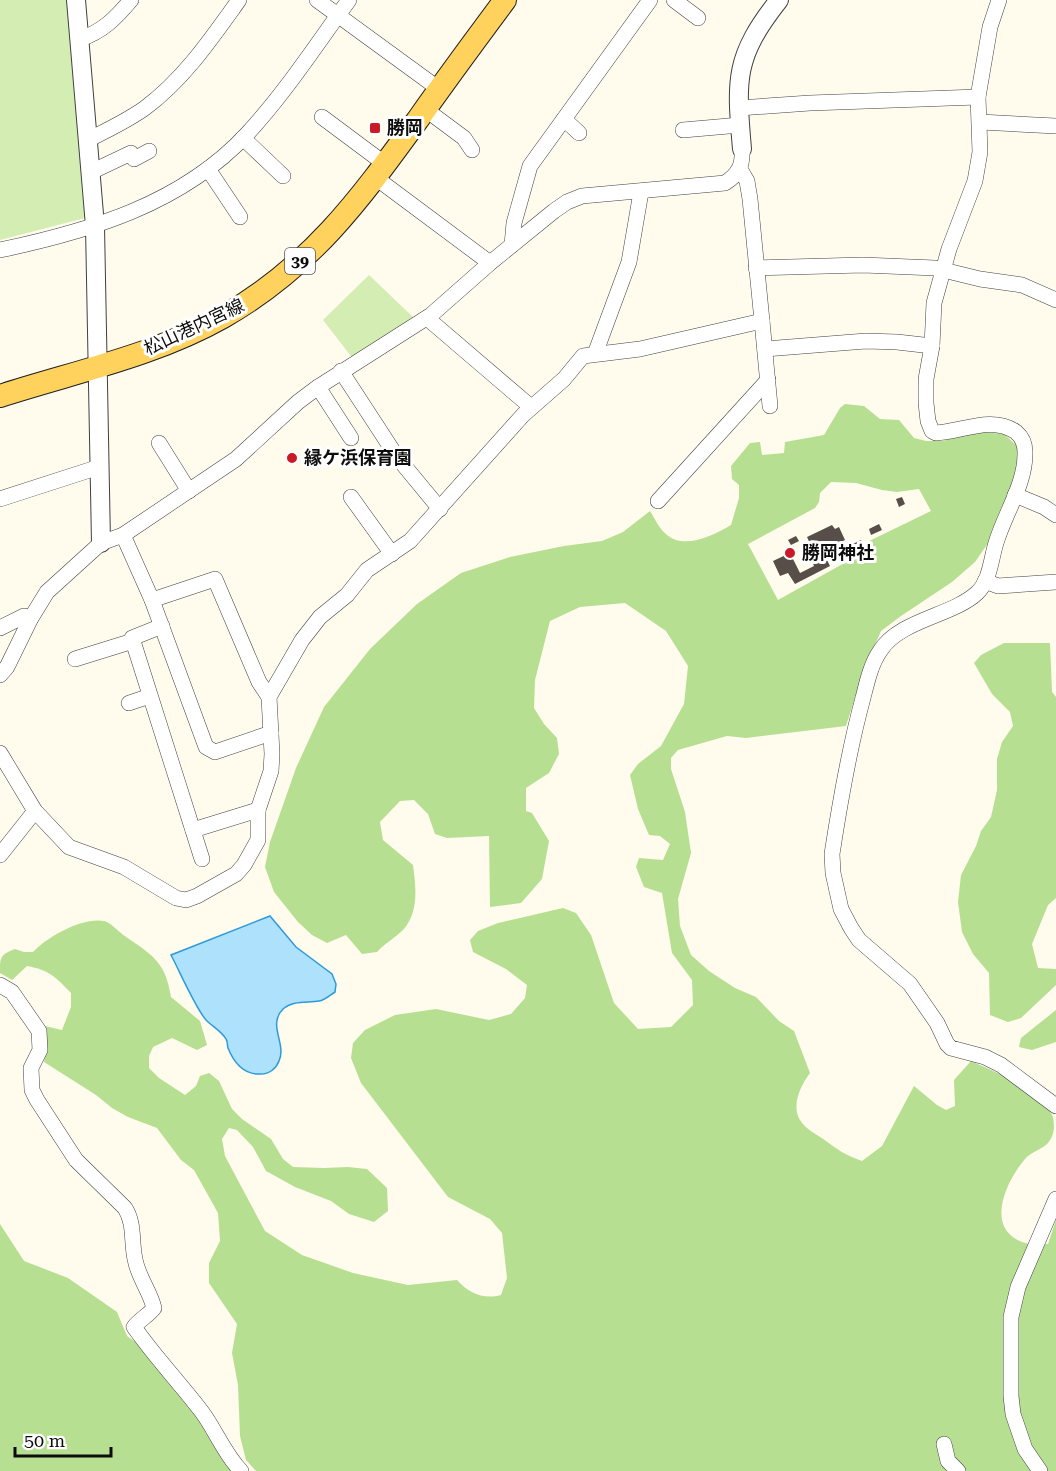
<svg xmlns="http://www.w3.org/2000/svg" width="1056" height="1471" viewBox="0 0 1056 1471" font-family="'Roboto Serif','Noto Sans JP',serif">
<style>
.green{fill:#d3edb3}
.forest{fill:#b7df91;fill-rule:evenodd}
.water{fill:#ade1fc;stroke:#2d9bd9;stroke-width:1.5}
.building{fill:#574e49}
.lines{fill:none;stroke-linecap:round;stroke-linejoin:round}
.minor-casing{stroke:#404040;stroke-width:16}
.tertiary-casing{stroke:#404040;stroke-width:20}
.primary-casing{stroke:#1e1e1e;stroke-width:24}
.minor{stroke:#fff;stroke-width:15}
.tertiary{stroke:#fff;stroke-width:18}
.primary{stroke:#ffd25d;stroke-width:22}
.poi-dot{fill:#ca1927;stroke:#fff;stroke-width:2}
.labels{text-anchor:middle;stroke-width:6;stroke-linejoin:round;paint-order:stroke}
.shield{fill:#fff;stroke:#565656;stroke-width:1.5}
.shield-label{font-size:16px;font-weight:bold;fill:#0d0d0d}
.poi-label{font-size:18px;font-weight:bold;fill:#0d0d0d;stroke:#fff;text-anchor:start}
.street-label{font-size:18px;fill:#0d0d0d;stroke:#fff}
</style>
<rect width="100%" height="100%" fill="#fffbed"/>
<!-- green -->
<g class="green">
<path d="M0 0H70L85 218 0 240Z"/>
<path d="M369 275 416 320 354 360 323 320Z"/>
</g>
<!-- forest -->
<g class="forest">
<path d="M845 404 864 406 880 419 899 420 914 438 926 441H943L971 431 1004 434 1017 446 1018 454 1016 477 991 539 975 562 952 582 901 616 881 631 864 669 846 726 746 738 727 736 678 750 671 758V769L685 812 691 853 678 899 680 926 691 955 709 971 735 988 756 997 779 1021 794 1031 810 1073C801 1085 791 1105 800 1120 806 1130 817 1134 826 1141 841 1152 844 1154 862 1161L882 1146 914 1086 937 1105 946 1110 955 1106 954 1080 971 1061C993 1071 1047 1092 1053 1118 1055 1127 1054 1136 1048 1143 1041 1150 1031 1152 1025 1159 1006 1181 983 1230 1025 1243 1032 1245 1041 1244 1048 1244L1056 1220V1471H256L246 1460 240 1436 238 1385 232 1353 237 1324 209 1283V1263L220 1241 218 1213 194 1170 181 1160 157 1128 128 1117 112 1108 96 1095 44 1062C47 1050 41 1038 45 1026L62 1030 71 1007V993C56 977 49 970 27 966L12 980 0 973C0 957 0 955 15 949L24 952H33C47 937 82 917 104 921 110 922 117 930 122 934 151 955 165 959 171 997L200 1021 207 1045 197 1050 172 1038 153 1047 149 1056V1068L159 1078 185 1095 196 1086 200 1076 209 1073 219 1081 232 1109 242 1119 271 1139 283 1159 293 1167 324 1168 348 1167 367 1169 387 1188 388 1211 374 1222 349 1214 331 1201 295 1187 266 1171 253 1147 237 1130 229 1128 222 1139 225 1156 265 1231 302 1255 353 1273 408 1285 457 1280C468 1293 484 1300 501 1295L507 1278 502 1233 490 1219 448 1197 361 1083 351 1058 353 1043 365 1030 395 1015 436 1009 489 1020 511 1014 525 998 527 985 506 969 473 952 470 940 478 931 498 923 563 908 576 913 591 935 614 1003 638 1029 671 1027 693 1005 692 980 672 953 662 893 644 887 636 867 639 858 663 860 670 844 660 836 649 835 638 809 630 775 638 764 661 746 684 704 688 666 666 631 625 603 580 607 550 621 535 680 534 708 544 724 557 738 559 754 549 773 526 788V811L532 813 549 841 542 879 521 903 490 907 489 836 447 838 435 834 428 814 414 800 400 801 380 822 383 840 413 865C416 888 419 912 403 930 395 938 385 943 377 952L362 954 346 935 327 943 312 935 298 922 274 892 265 867 270 842 296 768 324 707 370 649 417 604 461 573 510 557 564 546 602 541 623 532 650 511C655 519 660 530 667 535 685 550 714 535 731 525L739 498V485L732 479 731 466 750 443 760 442 762 455 784 453 785 442 824 435 840 408ZM831 482 856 483 882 490 897 492 919 489 931 511 863 544 848 561 778 600 748 544 815 508 819 502 820 493Z"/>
<path d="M1004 643H1050L1052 692 1056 697V898L1048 905 1032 944 1038 968 1056 969V985L1021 1018 1008 1022 990 1015 989 973 973 954 962 932 958 902 961 875 976 846 981 831 991 817 997 790V759L1002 742 1013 726 1010 712 992 694 974 663 981 655Z"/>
<path d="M1056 1010V1042L1032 1050 1019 1047 1021 1038Z"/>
<path d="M0 1224 24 1261 68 1278 117 1312 127 1336 153 1354 237 1471H0Z"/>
</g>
<!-- water -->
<path class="water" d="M270 916 296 947 332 974 336 984 335 992C330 995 325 1000 319 1001 307 1003 293 1000 283 1009 267 1025 287 1044 279 1061 276 1069 269 1074 261 1074 244 1075 234 1063 228 1048 227 1045 228 1042 226 1039 222 1032 212 1026 206 1020 195 1007 180 972 171 955Z"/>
<!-- building -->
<g class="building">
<path d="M902 497 905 504 899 507 896 499Z"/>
<path d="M879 524 882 530 871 535 869 529Z"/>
<path d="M832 525 835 529 839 527 845 540 841 542 844 549 826 558 830 566 795 584 788 573 780 576 773 561 790 553 800 573 814 566 812 561 817 559 807 537Z"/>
<path d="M796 536 799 541 791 545 788 540Z"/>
<path d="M861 540 863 544 856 549 853 544Z"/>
</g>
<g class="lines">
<defs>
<g id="minor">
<path d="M317 0 439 89"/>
<path d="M674 0 698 18"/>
<path d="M999 0 990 27 978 97 980 152 975 181 949 249 934 303 932 346 926 379V403L928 421 932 431 936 433C961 432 992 415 1016 432 1022 437 1025 444 1025 452 1026 483 1005 513 996 543 991 559 990 581 977 593 952 616 899 620 880 651 871 664 867 682 863 698 849 749 840 802 832 854L833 873 841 909 851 928 859 940 910 984 937 1023 947 1044 951 1048 985 1057 1001 1065 1056 1106"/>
<path d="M80 39C102 32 116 18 131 0"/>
<path d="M739 108 810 103 978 97"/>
<path d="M425 109 464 138 472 150"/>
<path d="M322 117 385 164"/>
<path d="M564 119 579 133"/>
<path d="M980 122 1056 126"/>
<path d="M683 130 740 125"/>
<path d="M243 138 283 176"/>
<path d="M88 140C107 130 127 121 145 108 184 79 211 39 239 0"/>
<path d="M208 169 240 217"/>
<path d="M91 172 131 153 134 159 149 151"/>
<path d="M376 178 490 263"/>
<path d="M512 245 514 223 530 166 650 0"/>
<path d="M0 250C90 231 182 204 247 134 285 93 316 45 349 0"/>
<path d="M756 268 863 265 935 268 980 279 1022 285 1056 300"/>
<path d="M427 318 531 407"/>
<path d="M762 321 770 406"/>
<path d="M765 349 866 341 897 342 932 346"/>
<path d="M595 354 629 262 641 192"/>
<path d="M341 371 397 457 440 509"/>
<path d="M318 387 351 438"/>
<path d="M159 443 189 491"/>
<path d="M1015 495 1044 507 1056 515"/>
<path d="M351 497 392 554"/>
<path d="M0 499 99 467"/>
<path d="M658 501 768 380"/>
<path d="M123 535 152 600 206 747 215 752 271 733"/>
<path d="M985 581 998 586 1056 582"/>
<path d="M152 600 215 579 259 682 269 697"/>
<path d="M162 626 132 638 202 859"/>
<path d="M0 628 24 616 31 618"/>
<path d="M75 659 133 641"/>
<path d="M0 675 7 667 31 618 47 592 101 543 123 535 236 459 298 402 318 387 431 315 490 263 554 211 567 202 582 196 725 183C739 174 743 165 742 149"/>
<path d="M129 703 150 696"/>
<path d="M0 753 35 811 69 847 124 867 176 898 186 900 197 896 236 874 244 865 258 840V810L271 771 272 754 269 697 302 640 320 617 347 595 367 570 410 541 523 415 564 379 583 356 640 349 762 321 750 199 747 181 740 169"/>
<path d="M193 830 258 810"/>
<path d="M0 855 35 811"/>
<path d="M0 985 12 992 39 1031 40 1050 31 1068 32 1090 37 1100 76 1160 125 1208C135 1224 131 1241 135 1259 138 1277 150 1291 154 1308 148 1316 140 1319 134 1327 155 1357 180 1383 202 1412 216 1431 224 1453 241 1471"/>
<path d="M944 1444 948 1461 958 1471"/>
<path d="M1040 1471 1025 1449 1013 1414 1011 1396V1317L1018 1287 1056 1199"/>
</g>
<g id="tertiary">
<path d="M76 0 95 226 101 543"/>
<path d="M742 149C736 79 734 57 779 0"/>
</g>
<path id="primary" d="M0 396C74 372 154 356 223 317 312 266 360 199 419 118 447 78 476 39 505 0"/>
</defs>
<!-- minor casing -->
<use href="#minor" class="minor-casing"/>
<!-- tertiary casing -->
<use href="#tertiary" class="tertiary-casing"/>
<!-- primary casing -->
<use href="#primary" class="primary-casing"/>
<!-- minor -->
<use href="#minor" class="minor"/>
<!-- tertiary -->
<use href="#tertiary" class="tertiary"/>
<!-- primary -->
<use href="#primary" class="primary"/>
</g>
<!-- markers -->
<g class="poi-dot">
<rect x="369" y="122" width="12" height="12" rx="3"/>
<circle cx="292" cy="458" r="6"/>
<circle cx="790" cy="553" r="6"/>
</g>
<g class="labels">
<!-- shield labels -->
<rect class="shield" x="285" y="248" width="30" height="26" rx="4.5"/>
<g class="shield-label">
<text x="300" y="267">39</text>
</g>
<!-- poi labels -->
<g class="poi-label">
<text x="387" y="134">勝岡</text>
<text x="304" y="464">縁ケ浜保育園</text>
<text x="802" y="559">勝岡神社</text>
</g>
<!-- street labels -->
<g class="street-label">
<text transform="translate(194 327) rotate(-25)" y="6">松山港内宮線</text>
</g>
</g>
<!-- scale -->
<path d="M15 1447v9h96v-9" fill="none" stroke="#0d0d0d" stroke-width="3"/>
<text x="24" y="1447" font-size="18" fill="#0d0d0d" stroke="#ffffff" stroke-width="4.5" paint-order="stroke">50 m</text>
</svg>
